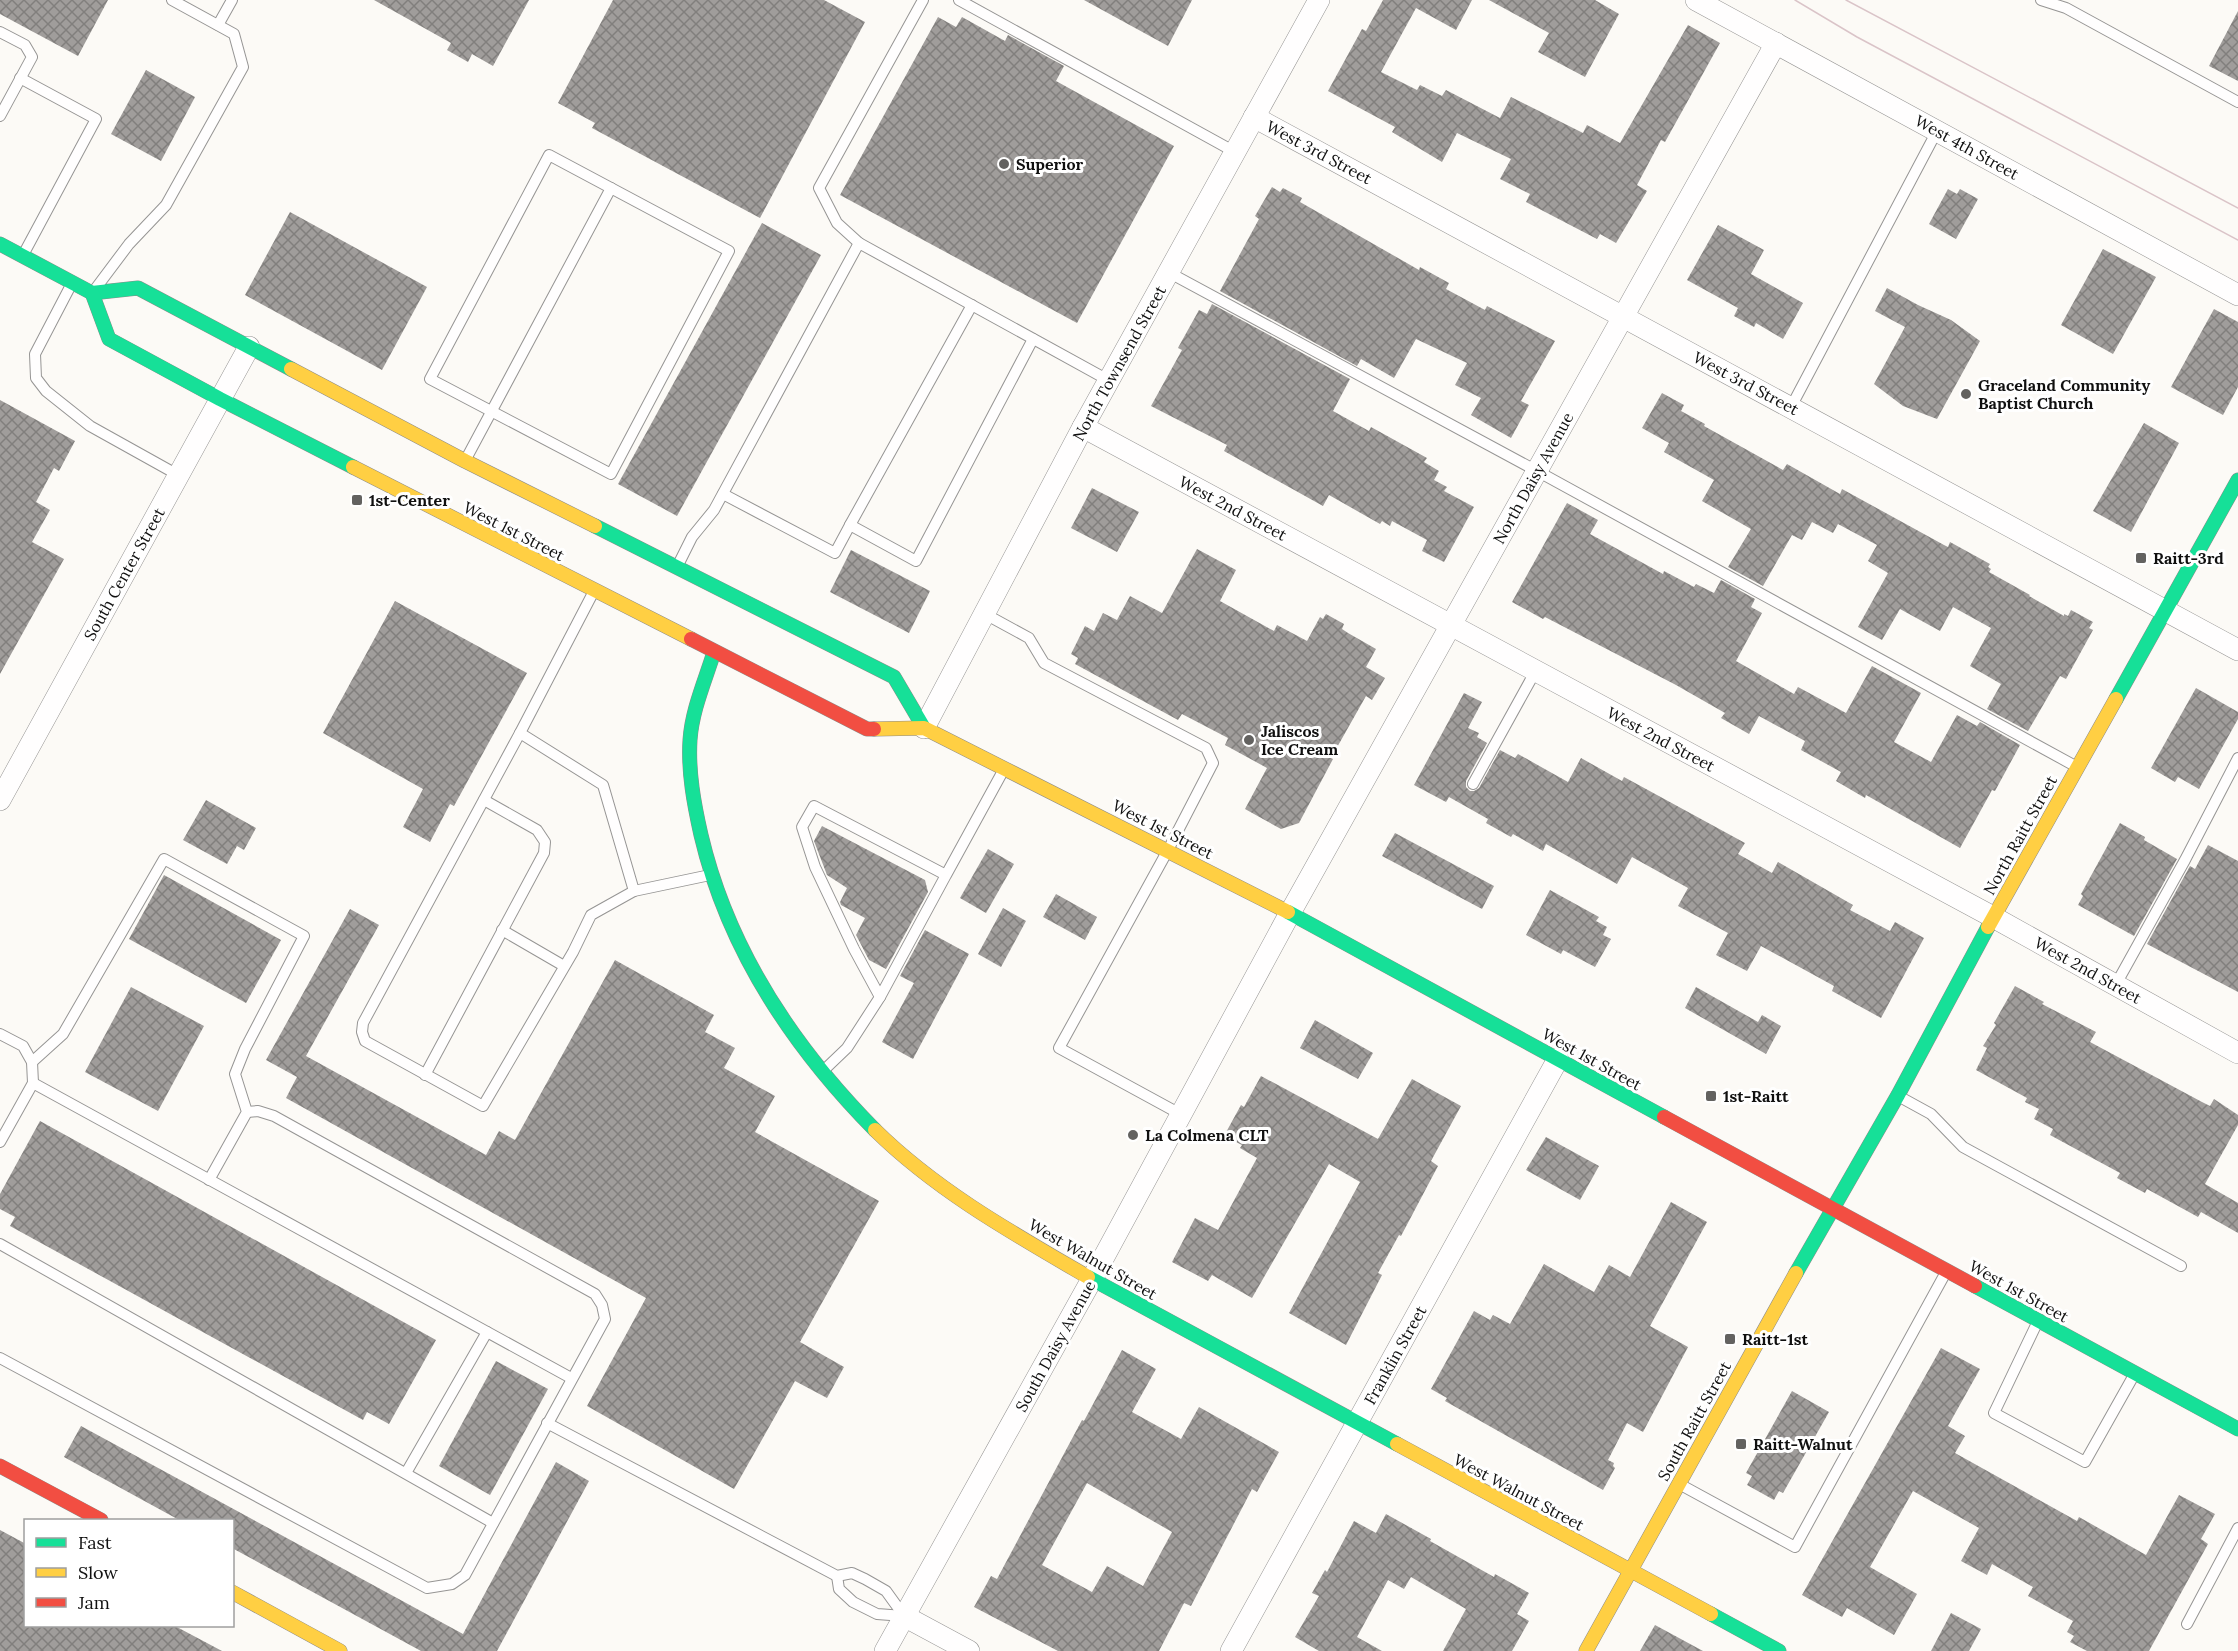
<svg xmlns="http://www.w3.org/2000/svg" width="2238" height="1651" viewBox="0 0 2238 1651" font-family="Lora,serif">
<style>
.building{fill:url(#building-cross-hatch);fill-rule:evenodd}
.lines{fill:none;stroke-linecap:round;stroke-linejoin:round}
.lane-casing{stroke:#969594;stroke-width:12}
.street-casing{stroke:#969594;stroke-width:22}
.fast-casing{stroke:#8d8c8a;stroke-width:15}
.slow-casing{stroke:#8d8c8a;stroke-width:15}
.jam-casing{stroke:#8d8c8a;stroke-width:15}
.lane{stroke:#fffefe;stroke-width:10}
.street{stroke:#fffefe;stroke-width:21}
.fast{stroke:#16e098;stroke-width:14}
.slow{stroke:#ffcf43;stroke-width:14}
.jam{stroke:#f24e42;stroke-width:14}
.tram{stroke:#dac4c8;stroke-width:1.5}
.poi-dot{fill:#636260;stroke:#fff;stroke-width:2}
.labels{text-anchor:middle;stroke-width:6;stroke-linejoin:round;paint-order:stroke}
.street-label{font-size:16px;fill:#101010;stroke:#fff}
.poi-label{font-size:16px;font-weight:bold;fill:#101010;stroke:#fff;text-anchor:start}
</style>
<defs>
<pattern id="building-cross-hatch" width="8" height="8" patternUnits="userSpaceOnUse" patternTransform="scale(1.5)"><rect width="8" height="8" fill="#a09d9b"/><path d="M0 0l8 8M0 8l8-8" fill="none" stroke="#817f7d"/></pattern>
</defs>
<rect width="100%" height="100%" fill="#fcfaf6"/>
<!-- building -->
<g class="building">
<path d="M0 0H108L78 56 0 14Z"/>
<path d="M374 0H529L493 66 472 54 468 62 447 50 451 43Z"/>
<path d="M613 0H824L865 22 760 218 592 128 595 123 558 103Z"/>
<path d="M1084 0H1192L1168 46Z"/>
<path d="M1383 0H1472L1456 30 1416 8 1381 72 1417 90 1420 85 1442 96 1446 90 1500 118 1511 97 1583 133 1587 125 1620 143 1688 25 1720 43 1665 142 1661 140 1637 185 1647 191 1616 243 1600 234 1597 239 1526 202 1530 194 1500 179 1511 159 1457 133 1442 162 1392 132 1395 127 1328 91 1362 29 1366 31Z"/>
<path d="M1489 0H1595L1619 14 1585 77 1538 52 1549 33Z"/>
<path d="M2238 11V81L2209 66Z"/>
<path d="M938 17 956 27 962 17 1005 41 1008 35 1064 66 1056 81 1174 146 1077 323 840 195Z"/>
<path d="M146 70 195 97 161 161 111 134Z"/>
<path d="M1272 187 1280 192 1283 188 1302 198 1300 202 1419 270 1420 267 1449 283 1446 289 1485 310 1487 306 1555 341 1521 401 1529 405 1511 438 1471 415 1481 398 1455 385 1467 363 1416 339 1394 378 1361 359 1357 366 1220 291 1259 219 1255 216Z"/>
<path d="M1948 189 1957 194 1960 189 1978 199 1956 239 1929 224Z"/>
<path d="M290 212 427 287 382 370 245 295Z"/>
<path d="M762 223 821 255 677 516 618 484Z"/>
<path d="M1718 225 1764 250 1751 274 1803 303 1783 339 1756 323 1754 327 1734 316 1738 308 1687 280Z"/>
<path d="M2103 249 2156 277 2113 354 2061 325Z"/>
<path d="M1887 288 1918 305 1951 320 1980 341 1937 419 1903 406 1874 384 1905 327 1875 311Z"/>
<path d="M1212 304 1350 379 1333 411 1369 431 1371 427 1427 458 1424 462 1439 471 1434 480 1447 487 1444 491 1474 507 1444 562 1422 551 1427 540 1392 521 1390 526 1382 521 1380 524 1329 495 1323 506 1224 451 1227 445 1151 406 1182 350 1178 348 1179 346 1199 310 1207 314Z"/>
<path d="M2214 309 2238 322V387L2223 415 2171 387Z"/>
<path d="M1662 393 1684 405 1681 411 1705 424 1704 426 1783 470 1787 464 1840 494 1842 489 1944 545 1948 547 1950 542 1990 564 1988 567 1991 569 1989 572 2030 595 2029 596 2064 616V614L2068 616 2071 610 2093 622 2089 628 2093 630 2066 679 2060 676 2028 731 1987 709 2001 684 1970 666 1991 628 1953 607 1940 631 1900 609 1882 640 1858 627 1888 573 1868 561 1877 545 1838 524 1833 533 1812 522 1802 540 1792 535 1763 586 1728 567 1751 529 1702 501 1714 480 1664 452 1669 443 1642 428Z"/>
<path d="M0 400 75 441 59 471 54 468 36 502 50 510 32 542 64 559 0 674Z"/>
<path d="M2144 423 2179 443 2131 532 2093 511Z"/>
<path d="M1092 488 1139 512 1117 552 1071 528Z"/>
<path d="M1567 503 1598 520 1590 534 1663 574 1664 571 1694 587 1696 584 1714 593 1721 580 1755 599 1751 607 1762 613 1736 661 1794 694 1798 687 1846 713 1872 666 1921 693 1894 742 1931 762 1957 715 1977 726 1980 722 2020 745 1995 791 1992 790 1960 848 1866 795 1865 798 1836 781 1841 772 1801 750 1805 741 1759 716 1749 734 1721 718 1725 713 1676 685 1545 617 1543 619 1512 602Z"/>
<path d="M1197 549 1236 570 1220 601 1274 631 1277 625 1307 641 1320 617 1323 619 1326 614 1344 624 1342 629 1348 633 1376 649 1366 667 1385 678 1372 700 1366 696 1331 758 1333 759 1299 823 1281 829 1245 809 1267 768 1225 745 1228 738 1182 714 1178 720 1075 664 1078 658 1071 654 1085 626 1094 631 1103 613 1117 620 1130 596 1162 613Z"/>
<path d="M851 550 930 591 909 633 830 592Z"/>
<path d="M395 601 527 673 454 806 450 804 430 842 403 827 423 789 323 733Z"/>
<path d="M2196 688 2238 712V719L2199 789 2178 777 2175 782 2151 768Z"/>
<path d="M1464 693 1482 702 1468 728 1479 733 1477 737 1487 743 1466 781V787L1470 791H1474L1479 788 1500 750 1515 758 1518 754 1568 782 1581 758 1622 781 1624 777 1745 843 1738 854 1772 873 1778 862 1853 905 1850 910 1890 931 1895 922 1924 938 1881 1018 1832 991 1834 986 1761 946 1747 971 1716 955 1728 933 1678 906 1688 888 1632 857 1617 884 1546 844 1543 851 1513 834 1511 837 1486 823 1488 819 1449 797 1446 802 1414 785Z"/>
<path d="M206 800 256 828 244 850 237 846 227 864 183 840Z"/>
<path d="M2120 823 2145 837 2144 840 2177 859 2134 936 2078 905 2083 896 2081 894Z"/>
<path d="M822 826 925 880 928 892 886 969 869 960 856 935 865 918 841 905 840 902 847 888 827 875 814 841Z"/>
<path d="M1395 833 1494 886 1482 909 1382 856Z"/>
<path d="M2208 845 2238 861V992L2147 944 2190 866 2195 869Z"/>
<path d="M988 849 1014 864 986 913 960 898Z"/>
<path d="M164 875 281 940 246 1003 129 939Z"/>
<path d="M1550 890 1599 917 1596 921 1607 927 1603 935 1611 939 1595 967 1563 950 1561 954 1526 935Z"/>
<path d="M1056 894 1097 917 1085 940 1043 917Z"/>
<path d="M1003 908 1026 921 1001 967 978 954Z"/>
<path d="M350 909 379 925 306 1056 486 1155 499 1131 515 1140 615 960 714 1015 705 1032 735 1048 724 1068 775 1096 755 1132 879 1201 800 1342 844 1367 827 1398 795 1381 734 1489 587 1406 646 1298 286 1098 297 1077 266 1060Z"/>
<path d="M925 930 969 954 913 1059 882 1042 914 983 900 976Z"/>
<path d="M2015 986 2044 1002 2042 1004 2096 1032 2090 1042 2202 1102 2210 1106 2214 1099 2238 1115V1125L2205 1184 2238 1203V1233L2201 1212 2198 1217 2147 1189 2145 1193 2117 1178 2120 1173 2050 1135 2053 1129 2034 1119 2039 1109 2025 1102 2027 1098 1976 1070 1987 1048 1983 1046 1996 1025 1994 1023Z"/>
<path d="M131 987 204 1026 158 1111 85 1072Z"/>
<path d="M1696 987 1758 1022 1762 1015 1781 1026 1766 1054 1685 1008Z"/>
<path d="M1315 1020 1373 1053 1358 1079 1300 1048Z"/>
<path d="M1261 1076 1378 1139 1412 1079 1461 1106 1431 1161 1438 1166 1401 1236 1399 1235 1378 1273 1382 1275 1346 1345 1289 1313 1360 1182 1329 1164 1252 1298 1212 1275 1208 1281 1172 1262 1195 1218 1218 1230 1257 1158 1240 1148 1242 1145 1224 1136 1241 1105 1244 1107Z"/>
<path d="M40 1121 436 1340 389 1424 367 1412 363 1420 10 1226 15 1217 0 1209V1194Z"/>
<path d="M1546 1137 1599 1166 1580 1200 1526 1170Z"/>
<path d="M1671 1202 1707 1222 1650 1326 1688 1347 1643 1432 1627 1423 1608 1460 1614 1463 1613 1466 1615 1468 1603 1490 1445 1401 1447 1398 1431 1389 1474 1311 1490 1320 1493 1315 1510 1324 1544 1264 1594 1292 1609 1265 1630 1277Z"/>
<path d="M1941 1348 1980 1369 1948 1426 1965 1436 1955 1453 2077 1521 2079 1517 2146 1555 2179 1495 2215 1514 2201 1539 2208 1544 2149 1651H2087L2070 1642 2074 1636 2067 1632 2073 1621 2028 1596 2033 1587 1992 1564 1987 1575 1961 1561 1979 1528 1913 1491 1870 1567 1917 1594 1894 1635 1847 1608 1842 1617 1802 1595Z"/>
<path d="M1122 1350 1156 1369 1132 1412 1181 1439 1199 1407 1279 1452 1257 1492 1252 1489 1191 1606 1184 1603 1159 1651H1058L974 1607 991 1576 997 1579 1082 1420 1084 1421ZM1087 1483 1172 1532 1143 1586 1107 1566 1092 1592 1042 1565Z"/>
<path d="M496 1361 548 1389 490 1495 439 1466Z"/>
<path d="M1792 1391 1829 1412 1783 1493 1779 1491 1774 1500 1747 1485 1752 1476 1746 1473Z"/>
<path d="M81 1426 463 1634 556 1462 589 1481 497 1651H421L232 1548V1521H181L64 1457Z"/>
<path d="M1386 1514 1431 1539 1430 1541 1494 1577 1495 1574 1529 1593 1517 1614 1529 1621 1512 1651H1443L1466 1609 1411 1577 1404 1589 1388 1580 1357 1637 1382 1651H1319L1295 1637 1319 1596 1312 1593 1325 1570 1327 1572 1354 1521 1376 1533Z"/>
<path d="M0 1530 26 1544V1626H175L222 1651H0Z"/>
<path d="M1951 1613 1981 1629 1969 1651H1931Z"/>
<path d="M1655 1625 1703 1651H1640Z"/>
</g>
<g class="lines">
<defs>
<g id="lane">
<path d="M959 0 1235 152"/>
<path d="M2041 0 2066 8 2238 102"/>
<path d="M218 25 232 0"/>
<path d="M0 32 25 45 32 57 0 116"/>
<path d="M20 78 96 119 23 255"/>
<path d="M549 155 729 251 611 474 430 379Z"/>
<path d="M859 243 837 223 819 188 923 0"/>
<path d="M1168 272 1537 471 2077 767"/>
<path d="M71 285 35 354 36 378 46 391 90 426 178 475"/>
<path d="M96 288 129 244 166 205 243 67 234 34 172 0"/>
<path d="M1791 407 1937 131"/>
<path d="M466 459 611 188"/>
<path d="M723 494 835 553 850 525 916 561 1033 339"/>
<path d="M850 525 972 305"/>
<path d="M678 565 692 537 714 510 859 243 1108 380"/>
<path d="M594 591 520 733 603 785 634 891 710 875"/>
<path d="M985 614 1029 638 1044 663 1206 748 1213 763 1168 850 1059 1048 1182 1115"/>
<path d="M520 733 363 1023 362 1032 365 1041 483 1106 573 952 591 915 634 891"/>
<path d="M1473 784 1535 672"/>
<path d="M946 875 880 997 854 949 815 867 802 827 814 806 946 875 1003 771"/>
<path d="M502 930 564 966"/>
<path d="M2115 986 2185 860 2238 758"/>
<path d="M0 1034 23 1046 32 1062 33 1083 0 1142"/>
<path d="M32 1062 63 1034 164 859 304 936 245 1049 235 1074 247 1112 209 1180"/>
<path d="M824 1070 847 1048 880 997"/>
<path d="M425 1075 544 853 545 842 537 830 484 800"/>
<path d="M33 1083 571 1378"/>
<path d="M1900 1097 1931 1114 1963 1147 2181 1266"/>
<path d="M0 1244 493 1523"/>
<path d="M2038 1321 1994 1413 2085 1462 2134 1375"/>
<path d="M0 1358 427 1588 452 1584 465 1575 605 1319 602 1305 595 1294 274 1116 258 1111 247 1112"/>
<path d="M547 1423 837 1576 852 1573 865 1579 886 1591 904 1616"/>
<path d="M406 1473 487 1332"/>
<path d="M1681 1485 1795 1547 1946 1272"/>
<path d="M837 1576 839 1589 853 1602 877 1614 904 1616"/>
<path d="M2187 1624 2238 1528"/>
</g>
<g id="street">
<path d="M1696 0 2238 295"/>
<path d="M1254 117 2238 650"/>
<path d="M1083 427 1993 917 2238 1053"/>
<path d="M924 728 1083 427 1319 0"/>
<path d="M0 800 249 347"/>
<path d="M904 1616 969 1651"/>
<path d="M885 1651 1092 1279 1290 913 1776 43"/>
<path d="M1231 1651 1558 1059"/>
</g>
<g id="fast">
<path d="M0 244 92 293 138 288 291 369"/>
<path d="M92 293 109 339 220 399 353 467"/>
<path d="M595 526 894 677 924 728"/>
<path d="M714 652C705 681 692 710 690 740 688 772 694 804 701 835 728 950 793 1047 875 1130"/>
<path d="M2116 699 2238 480"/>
<path d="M1288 912 1664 1117"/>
<path d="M1796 1273 1898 1095 1988 927"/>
<path d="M1088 1277 1397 1444"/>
<path d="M1975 1286 2238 1429"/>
<path d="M1711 1614 1779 1651"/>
</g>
<g id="slow">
<path d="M291 369 465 461 595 526"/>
<path d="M353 467 691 639"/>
<path d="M874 729 924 728 1288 912"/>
<path d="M1988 927 2116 699"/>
<path d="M875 1130C937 1191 1014 1234 1088 1277"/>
<path d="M1397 1444 1711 1614"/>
<path d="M232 1592 340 1651"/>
<path d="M1586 1651 1796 1273"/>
</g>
<g id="jam">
<path d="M691 639 867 729H874"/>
<path d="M1664 1117 1975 1286"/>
<path d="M0 1466 101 1520"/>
</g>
</defs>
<!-- lane casing -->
<use href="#lane" class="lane-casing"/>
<!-- street casing -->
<use href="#street" class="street-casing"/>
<!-- fast casing -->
<use href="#fast" class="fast-casing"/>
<!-- slow casing -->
<use href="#slow" class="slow-casing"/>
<!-- jam casing -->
<use href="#jam" class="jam-casing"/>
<!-- lane -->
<use href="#lane" class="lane"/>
<!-- street -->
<use href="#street" class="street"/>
<!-- fast -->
<use href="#fast" class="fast"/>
<!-- slow -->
<use href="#slow" class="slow"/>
<!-- jam -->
<use href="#jam" class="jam"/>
<!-- tram -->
<g class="tram">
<path d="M1795 0 1857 37 2238 240"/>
<path d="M1846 0 2238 208"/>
</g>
</g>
<!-- markers -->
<g class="poi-dot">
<circle cx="1004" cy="164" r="6"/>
<circle cx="1966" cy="394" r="6"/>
<rect x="351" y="494" width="12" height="12" rx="3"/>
<rect x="2135" y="552" width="12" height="12" rx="3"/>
<circle cx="1249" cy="740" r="6"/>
<rect x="1705" y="1090" width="12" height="12" rx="3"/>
<circle cx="1133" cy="1135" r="6"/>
<rect x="1724" y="1333" width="12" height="12" rx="3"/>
<rect x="1735" y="1438" width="12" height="12" rx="3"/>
</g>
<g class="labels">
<!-- street labels -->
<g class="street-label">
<text transform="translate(1967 147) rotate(29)" y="6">West 4th Street</text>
<text transform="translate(1319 152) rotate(28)" y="6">West 3rd Street</text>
<text transform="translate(1119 363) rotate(-61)" y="6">North Townsend Street</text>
<text transform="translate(1746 383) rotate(28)" y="6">West 3rd Street</text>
<text transform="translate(1533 478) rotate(-61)" y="6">North Daisy Avenue</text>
<text transform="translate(1233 508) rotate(28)" y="6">West 2nd Street</text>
<text transform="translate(514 531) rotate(27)" y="6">West 1st Street</text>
<text transform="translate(124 574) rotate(-61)" y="6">South Center Street</text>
<text transform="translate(1661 739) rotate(28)" y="6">West 2nd Street</text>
<text transform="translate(1163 829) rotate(27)" y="6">West 1st Street</text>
<text transform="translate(2020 835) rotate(-61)" y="6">North Raitt Street</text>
<text transform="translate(2088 970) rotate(29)" y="6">West 2nd Street</text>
<text transform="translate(1592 1059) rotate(29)" y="6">West 1st Street</text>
<text transform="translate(1093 1259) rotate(30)" y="6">West Walnut Street</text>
<text transform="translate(2019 1291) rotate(29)" y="6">West 1st Street</text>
<text transform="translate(1055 1346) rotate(-61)" y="6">South Daisy Avenue</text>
<text transform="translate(1395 1355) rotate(-61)" y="6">Franklin Street</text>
<text transform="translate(1694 1421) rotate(-61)" y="6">South Raitt Street</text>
<text transform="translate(1519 1492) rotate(28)" y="6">West Walnut Street</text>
</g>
<!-- poi labels -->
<g class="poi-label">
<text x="1016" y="170">Superior</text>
<text x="1978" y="391">Graceland Community<tspan x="1978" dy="18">Baptist Church</tspan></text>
<text x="369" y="506">1st-Center</text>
<text x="2153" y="564">Raitt-3rd</text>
<text x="1261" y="737">Jaliscos<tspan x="1261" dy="18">Ice Cream</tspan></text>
<text x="1723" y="1102">1st-Raitt</text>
<text x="1145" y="1141">La Colmena CLT</text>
<text x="1742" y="1345">Raitt-1st</text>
<text x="1753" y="1450">Raitt-Walnut</text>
</g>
</g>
<!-- legend -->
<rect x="24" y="1519" width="210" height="108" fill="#ffffff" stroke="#9f9f9f" stroke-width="1.5"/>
<rect x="36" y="1538" width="30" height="9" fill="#16e098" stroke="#9f9f9f" stroke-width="1.5"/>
<text x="78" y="1549" font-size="18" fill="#101010">Fast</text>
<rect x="36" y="1568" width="30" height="9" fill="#ffcf43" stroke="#9f9f9f" stroke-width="1.5"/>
<text x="78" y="1579" font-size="18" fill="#101010">Slow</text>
<rect x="36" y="1598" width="30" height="9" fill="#f24e42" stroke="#9f9f9f" stroke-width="1.5"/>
<text x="78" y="1609" font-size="18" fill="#101010">Jam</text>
</svg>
